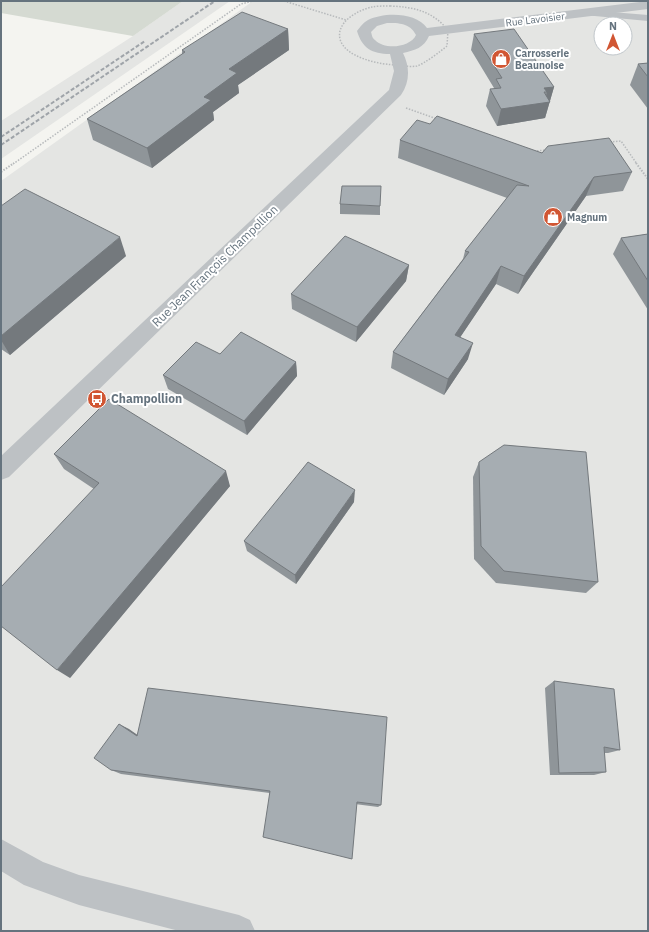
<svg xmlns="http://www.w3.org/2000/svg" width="649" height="932" viewBox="0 0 649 932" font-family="'IBM Plex Sans',sans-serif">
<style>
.built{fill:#e4e5e3;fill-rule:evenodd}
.green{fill:#d5dad2}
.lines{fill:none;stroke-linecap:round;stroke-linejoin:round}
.path-far1{stroke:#b7babc;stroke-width:1.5;stroke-dasharray:1.5 1.5;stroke-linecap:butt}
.path{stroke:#b7babc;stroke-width:2;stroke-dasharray:1.5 1.5;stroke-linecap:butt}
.lane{fill:#bdc1c4;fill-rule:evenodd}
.street{fill:#bdc1c4;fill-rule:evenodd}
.rail{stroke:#9fa4a9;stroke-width:2;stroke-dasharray:4 2;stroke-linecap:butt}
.wall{fill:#8f9599}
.shaded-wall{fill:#74797d;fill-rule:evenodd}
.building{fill:#a6adb2;stroke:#74797d}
.labels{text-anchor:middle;stroke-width:4;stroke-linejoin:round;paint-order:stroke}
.far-street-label{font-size:10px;fill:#65737e;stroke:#fff}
.far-poi-label{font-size:10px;font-weight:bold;fill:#65737e;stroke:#fff;text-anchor:start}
.street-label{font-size:12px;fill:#65737e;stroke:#fff}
.poi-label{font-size:12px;font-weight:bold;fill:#65737e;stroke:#fff;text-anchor:start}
</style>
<rect width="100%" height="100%" fill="#f4f4f0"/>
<!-- built -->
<g class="built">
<path d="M183 1H230L1 159V121L133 36Z"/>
<path d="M253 1H648V931H1V181ZM601 24H625V48H601Z"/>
</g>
<!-- green -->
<path class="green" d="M1 1H183L133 36 1 13Z"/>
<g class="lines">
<!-- path-far1 -->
<g class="path-far1">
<path d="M284 1 346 20"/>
<path d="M390 6C414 7 432 11 448 30L447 46C441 51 424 64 417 66 411 67 404 66 398 65 381 65 345 58 340 39 336 22 358 10 372 7 377 6 384 6 390 6Z"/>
<path d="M406 108 437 119"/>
<path d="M610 142 621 141 637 164"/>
<path d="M534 151 547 150"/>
<path d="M13 164 241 4 253 1"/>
</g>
<!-- path -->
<g class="path">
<path d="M636 163 648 179"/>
<path d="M1 172 14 163"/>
</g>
<!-- lane -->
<path class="lane" d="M587 10 648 15V21L584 15 583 13 584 11Z"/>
<!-- street -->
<g class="street">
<path d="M648 1V9L429 36C424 48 415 50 403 53 410 67 410 82 401 95L9 477 1 480V456L389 90 394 71 390 54C372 54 362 48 357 31 360 27 364 22 368 20 384 12 416 12 427 28ZM387 23C399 23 410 23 416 35 410 48 384 50 375 40 372 38 372 35 371 32L377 26Z"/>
<path d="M1 839 43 862 79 875 239 915 250 920 255 931H179L79 905 24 885 1 871Z"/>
</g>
<!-- rail -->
<g class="rail">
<path d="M1 137 145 41"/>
<path d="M1 145 215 1"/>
</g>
</g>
<!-- wall -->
<g class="wall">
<path d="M288 29 289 50 238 85 239 93 213 112 214 120 152 168 93 140 87 119 182 54V50Z"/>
<path d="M474 34 554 87 545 118 497 126 486 106 490 89H494V88L471 50Z"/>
<path d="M648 63V109L630 85 638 64Z"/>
<path d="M430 124 542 153 632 172 623 191 586 196 518 294 496 284 460 337 468 359 444 395 391 368 393 352 463 259 465 251 507 198 398 158 400 140Z"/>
<path d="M340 204 380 206V215L340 214Z"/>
<path d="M1 206 126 256 10 355 1 349Z"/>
<path d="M648 234V310L613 254 621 238Z"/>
<path d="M409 265 406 281 356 342 292 309 291 294Z"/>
<path d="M220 354 296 362 297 376 247 435 168 389 163 375Z"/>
<path d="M54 454 230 486 70 678 94 489 64 469Z"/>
<path d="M479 462 598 582 586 593 496 583 474 559 473 477Z"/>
<path d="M354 502 296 584 247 551 244 541Z"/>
<path d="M554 681 620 750 608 753H604L606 772 594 775H550L545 688Z"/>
<path d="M119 724 137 735 381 805 378 807 121 774 111 770Z"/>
</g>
<!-- shaded-wall -->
<g class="shaded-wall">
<path d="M288 29 289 50 238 85 239 93 213 112 214 120 152 168 147 148 204 97 229 69Z"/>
<path d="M554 87 545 118 497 126 501 109 544 88ZM544 92H547L544 103Z"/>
<path d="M594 177 586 196 518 294 524 276Z"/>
<path d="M120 237 126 256 10 355 1 340V336Z"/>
<path d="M409 265 406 281 356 342 357 327Z"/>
<path d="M501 266 496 284 451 351 455 335Z"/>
<path d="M473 343 468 359 444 395 448 379Z"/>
<path d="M296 362 297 376 247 435 244 421Z"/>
<path d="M226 471 230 486 70 678 57 670Z"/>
<path d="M355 490 354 502 296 584 295 575Z"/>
<path d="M119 724 129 729 146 741 137 736Z"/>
</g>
<!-- building -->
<g class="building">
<path d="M242 12 288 29 229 69 237 73 204 97 211 100 147 148 87 119 185 52 182 50Z"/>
<path d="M514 29 554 87 544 88 547 92H544L550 102 501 109 490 89 501 88 496 79 502 78 474 34Z"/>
<path d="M648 63V77L638 64Z"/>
<path d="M437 116 542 153 548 146 609 138 632 172 594 177 524 276 501 266 455 335 473 343 448 379 393 352 469 252 465 251 517 185 529 186 400 140 417 120 430 124Z"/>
<path d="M342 186H381L380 206 340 204Z"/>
<path d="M25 189 120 237 1 336V206Z"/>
<path d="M648 234V281L621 238Z"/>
<path d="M345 236 409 265 357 327 291 294Z"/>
<path d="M241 332 296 362 244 421 163 375 196 342 220 354Z"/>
<path d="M109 399 226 471 57 670 1 626V587L99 483 54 454Z"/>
<path d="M504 445 586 452 598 582 504 571 481 546 479 462Z"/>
<path d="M308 462 355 490 295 575 244 541Z"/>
<path d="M554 681 614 689 620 750 604 747 606 772 559 773Z"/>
<path d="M148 688 387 717 381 805 357 802 352 859 263 837 270 791 111 770 94 758 119 724 137 736Z"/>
</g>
<!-- icons -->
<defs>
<symbol id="shop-disc" viewBox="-11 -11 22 22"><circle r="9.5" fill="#d15633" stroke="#fff"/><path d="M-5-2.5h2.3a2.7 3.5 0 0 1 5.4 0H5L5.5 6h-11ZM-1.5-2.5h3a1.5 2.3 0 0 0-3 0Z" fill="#fff"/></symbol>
<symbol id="bus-disc" viewBox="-11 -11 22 22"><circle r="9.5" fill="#d15633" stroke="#fff"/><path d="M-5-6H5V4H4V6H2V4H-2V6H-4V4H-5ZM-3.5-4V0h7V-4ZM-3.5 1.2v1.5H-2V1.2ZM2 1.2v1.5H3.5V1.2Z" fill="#fff"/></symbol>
</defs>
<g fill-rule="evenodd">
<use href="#shop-disc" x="490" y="48" width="22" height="22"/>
<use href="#shop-disc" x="542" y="206" width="22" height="22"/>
<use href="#bus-disc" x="86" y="388" width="22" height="22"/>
</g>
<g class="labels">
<!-- far-street labels -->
<g class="far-street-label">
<text transform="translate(535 19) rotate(-7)" y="4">Rue Lavoisier</text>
</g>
<!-- far-poi labels -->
<g class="far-poi-label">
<text x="515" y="57">Carrosserie<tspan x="515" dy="12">Beaunoise</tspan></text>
<text x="567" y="221">Magnum</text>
</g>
<!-- street labels -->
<g class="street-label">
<text transform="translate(215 266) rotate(-44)" y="4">Rue Jean François Champollion</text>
</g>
<!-- poi labels -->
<g class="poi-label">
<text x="111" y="403">Champollion</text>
</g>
</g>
<!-- border -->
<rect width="649" height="932" fill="none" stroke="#65737e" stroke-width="4"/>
<!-- north arrow -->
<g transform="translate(613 36)"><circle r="19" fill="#ffffff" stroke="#c1c7cb"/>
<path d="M0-3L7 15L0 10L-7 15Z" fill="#d15633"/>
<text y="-6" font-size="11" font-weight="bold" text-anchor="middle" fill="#65737e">N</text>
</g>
</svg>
